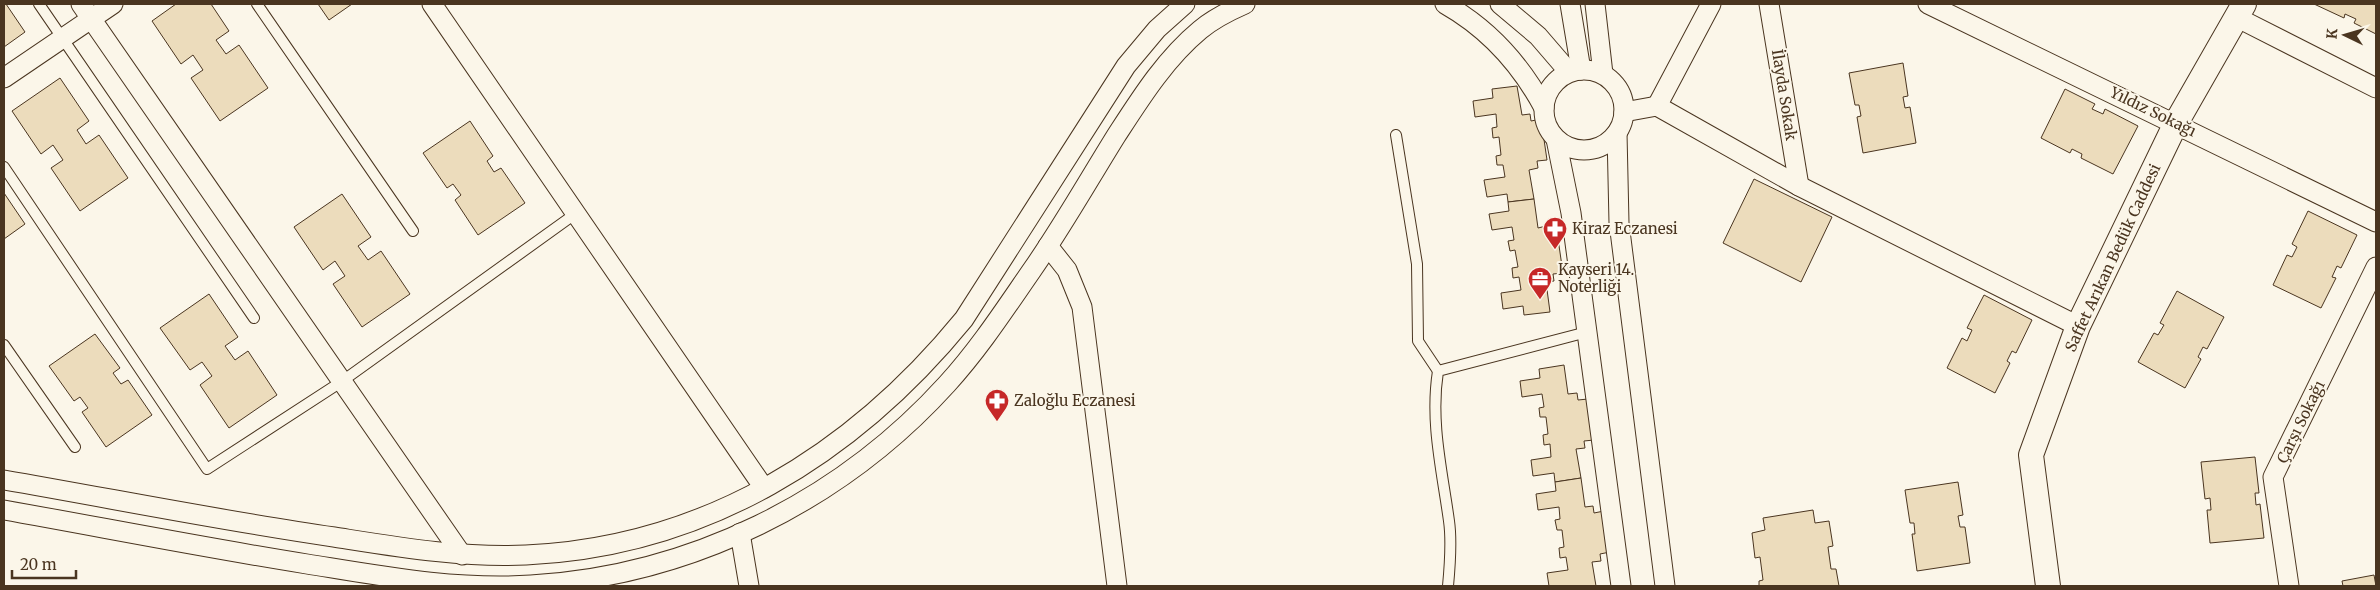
<svg xmlns="http://www.w3.org/2000/svg" width="2380" height="590" viewBox="0 0 2380 590" font-family="Merriweather,serif">
<style>
.building{fill:#ecdcbc;stroke:#4a3520}
.lines{fill:none;stroke-linecap:round;stroke-linejoin:round}
.service-casing{stroke:#4a3520;stroke-width:12}
.minor-casing{stroke:#4a3520;stroke-width:21}
.tertiary-casing{stroke:#4a3520;stroke-width:26}
.service{stroke:#fbf6e9;stroke-width:10}
.minor{stroke:#fbf6e9;stroke-width:19}
.tertiary{stroke:#fbf6e9;stroke-width:24}
.labels{text-anchor:middle;stroke-width:4;stroke-linejoin:round;paint-order:stroke}
.street-label{font-size:15px;fill:#4a3520;stroke:#fbf6e9}
.poi-label{font-size:15px;fill:#4a3520;stroke:#fbf6e9;text-anchor:start}
</style>
<rect width="100%" height="100%" fill="#fbf6e9"/>
<!-- building -->
<g class="building">
<path d="M4 4H6L25 32 4 47Z"/>
<path d="M176 4H211L229 31 216 40 226 54 239 45 268 88 220 121 191 78 203 70 193 55 181 64 152 21Z"/>
<path d="M318 4H352L329 20Z"/>
<path d="M2314 4H2376V34L2354 23 2356 19 2345 14 2344 18Z"/>
<path d="M1903 63 1908 96 1903 97 1905 108 1910 107 1916 143 1863 153 1857 117 1861 116 1859 105H1855L1849 73Z"/>
<path d="M60 78 89 121 77 130 86 144 99 135 128 178 80 211 51 168 63 160 53 145 41 154 12 111Z"/>
<path d="M1517 86 1522 115 1530 114 1531 121 1541 119 1547 160 1537 161 1538 168 1529 170 1534 199 1508 202 1507 194 1487 197 1484 180 1505 177 1503 165H1497L1496 156 1501 155 1499 137 1493 138 1492 128 1497 127 1496 114 1475 117 1473 101 1493 98 1492 89Z"/>
<path d="M2065 89 2095 104 2092 109 2103 114 2105 109 2138 126 2113 174 2081 158 2082 154 2072 149 2070 153 2041 138Z"/>
<path d="M470 121 493 156 487 161 494 172 501 168 525 203 478 235 455 200 461 195 453 184 447 188 423 153Z"/>
<path d="M1754 179 1832 217 1801 282 1723 243Z"/>
<path d="M4 193 25 224 4 239Z"/>
<path d="M342 194 371 237 358 246 368 260 381 251 410 294 362 327 333 284 345 276 335 261 323 270 294 227Z"/>
<path d="M1534 199 1538 228 1546 226 1547 233 1557 232 1563 273 1553 274 1554 281 1546 282 1550 312 1524 315 1523 306 1503 309 1501 293 1521 290 1519 277 1513 278 1512 268 1518 267 1515 250 1510 251 1508 241 1514 240 1512 227 1492 230 1489 214 1509 211 1508 202Z"/>
<path d="M2308 211 2357 235 2341 268 2337 266 2332 277 2336 278 2321 308 2273 285 2287 255 2292 257 2297 247 2292 244Z"/>
<path d="M2177 291 2224 317 2207 349 2203 347 2198 357 2201 359 2185 388 2138 362 2154 333 2158 335 2164 325 2160 323Z"/>
<path d="M209 294 238 337 225 346 235 360 248 351 277 395 229 428 200 385 212 376 202 362 190 370 160 328Z"/>
<path d="M1984 295 2032 320 2016 353 2012 351 2007 361 2010 363 1995 393 1947 368 1962 338 1967 341 1972 330 1967 328Z"/>
<path d="M95 334 120 368 113 373 121 384 128 380 152 415 106 447 82 412 88 408 80 397 74 401 49 366Z"/>
<path d="M1564 365 1568 394 1577 393 1578 400 1588 399 1594 440 1584 441 1585 448 1576 449 1581 478 1555 482 1554 473 1533 476 1531 460 1551 457 1550 444 1544 445 1543 435 1548 434 1546 417H1540L1539 408 1544 407 1542 394 1522 397 1520 381 1540 378 1539 369Z"/>
<path d="M2255 457 2259 493H2255L2256 505 2260 504 2264 538 2210 543 2207 510H2211L2210 498 2205 499 2201 462Z"/>
<path d="M1581 478 1585 507 1593 506 1594 513 1604 511 1610 552 1600 554 1601 561 1592 562 1596 586H1549L1547 573 1568 570 1566 557 1560 558 1559 548 1564 547 1562 530H1557L1555 520 1560 519 1559 507 1538 510 1536 494 1556 491 1555 482Z"/>
<path d="M1958 482 1963 515 1958 516 1960 527H1965L1970 563 1917 571 1912 534H1915L1914 523H1910L1905 490Z"/>
<path d="M1813 510 1815 523 1829 521 1833 546 1828 547 1831 569H1836L1839 586H1759V581L1763 580 1760 557 1755 558 1752 533 1765 530 1763 518Z"/>
<path d="M2374 575 2376 586H2343L2342 581Z"/>
</g>
<g class="lines">
<defs>
<g id="service">
<path d="M39 4 254 318"/>
<path d="M257 4 413 231"/>
<path d="M1396 135 1417 264 1418 341 1438 371"/>
<path d="M4 167 207 469 341 382 575 214"/>
<path d="M4 345 75 447"/>
<path d="M1448 586C1450 565 1452 542 1449 521 1442 470 1430 422 1438 371L1587 332"/>
</g>
<g id="minor">
<path d="M81 4 462 555"/>
<path d="M432 4 764 488"/>
<path d="M1445 4C1489 29 1520 63 1544 108"/>
<path d="M1500 4 1538 36 1569 72"/>
<path d="M1570 4 1581 70"/>
<path d="M1595 4 1603 74"/>
<path d="M1769 4 1799 186"/>
<path d="M1928 4 2376 222"/>
<path d="M2236 17 2376 88"/>
<circle cx="1584" cy="110" r="40"/>
<path d="M4 78 113 4"/>
<path d="M1657 106 1711 4"/>
<path d="M1624 112 1657 106 1799 186 2078 326"/>
<path d="M1617 133 1619 223 1665 586"/>
<path d="M1556 139 1571 213 1621 586"/>
<path d="M1048 246 1067 270 1082 307 1117 586"/>
<path d="M4 480C114 499 223 521 334 537 398 547 461 558 526 555 704 547 853 455 964 319L1126 66 1157 29 1185 4"/>
<path d="M4 510C105 528 206 548 307 564 382 576 456 590 531 585 690 576 841 501 947 384 979 349 1005 309 1032 270 1062 227 1088 181 1116 136 1140 99 1165 59 1200 30 1213 19 1229 11 1245 4"/>
<path d="M740 533 749 586"/>
<path d="M2289 586 2273 477 2376 267"/>
</g>
<path id="tertiary" d="M2048 586 2031 455 2078 326 2176 123 2244 4"/>
</defs>
<!-- service casing -->
<use href="#service" class="service-casing"/>
<!-- minor casing -->
<use href="#minor" class="minor-casing"/>
<!-- tertiary casing -->
<use href="#tertiary" class="tertiary-casing"/>
<!-- service -->
<use href="#service" class="service"/>
<!-- minor -->
<use href="#minor" class="minor"/>
<!-- tertiary -->
<use href="#tertiary" class="tertiary"/>
</g>
<!-- icons -->
<defs>
<symbol id="pharmacy-pin" viewBox="-11 -11 22 30"><path d="M0 17L-7.5 6A9.5 9.5 0 1 1 7.5 6Z" fill="#c62828" stroke="#fbf6e9"/><path d="M-2-6h4v4h4v4h-4v4h-4v-4h-4v-4h4Z" fill="#fff"/></symbol>
<symbol id="office-pin" viewBox="-11 -11 22 30"><path d="M0 17L-7.5 6A9.5 9.5 0 1 1 7.5 6Z" fill="#c62828" stroke="#fbf6e9"/><path d="M-6-3h4V-5.5h4V-3h4V5H-6ZM-1-4.5V-3h2v-1.5ZM-6 0V1H6V0Z" fill="#fff"/></symbol>
</defs>
<g fill-rule="evenodd">
<use href="#pharmacy-pin" x="1541" y="215" width="28" height="38"/>
<use href="#office-pin" x="1526" y="265" width="28" height="38"/>
<use href="#pharmacy-pin" x="983" y="387" width="28" height="38"/>
</g>
<g class="labels">
<!-- street labels -->
<g class="street-label">
<text transform="translate(1784 95) rotate(81)" y="5">İlayda Sokak</text>
<text transform="translate(2153 112) rotate(26)" y="5">Yıldız Sokağı</text>
<text transform="translate(2113 258) rotate(-65)" y="5">Saffet Arıkan Bedük Caddesi</text>
<text transform="translate(2301 422) rotate(-64)" y="5">Çarşı Sokağı</text>
</g>
<!-- poi labels -->
<g class="poi-label">
<text x="1572" y="234">Kiraz Eczanesi</text>
<text x="1558" y="275">Kayseri 14.<tspan x="1558" dy="17">Noterliği</tspan></text>
<text x="1014" y="406">Zaloğlu Eczanesi</text>
</g>
</g>
<!-- border -->
<rect width="2380" height="590" fill="none" stroke="#4a3520" stroke-width="10"/>
<!-- north arrow -->
<g transform="translate(2345 35) rotate(275)" stroke="#fbf6e9" stroke-width="4" paint-order="stroke">
<path d="M0-4L9 19L0 12L-9 19Z" fill="#4a3520"/>
<text y="-8" font-size="14" font-weight="bold" text-anchor="middle" fill="#4a3520">K</text>
</g>
<!-- scale -->
<path d="M12 570v8h64v-8" fill="none" stroke="#4a3520" stroke-width="2.5"/>
<text x="20" y="570" font-size="15" fill="#4a3520" stroke="#fbf6e9" stroke-width="4" paint-order="stroke">20 m</text>
</svg>
